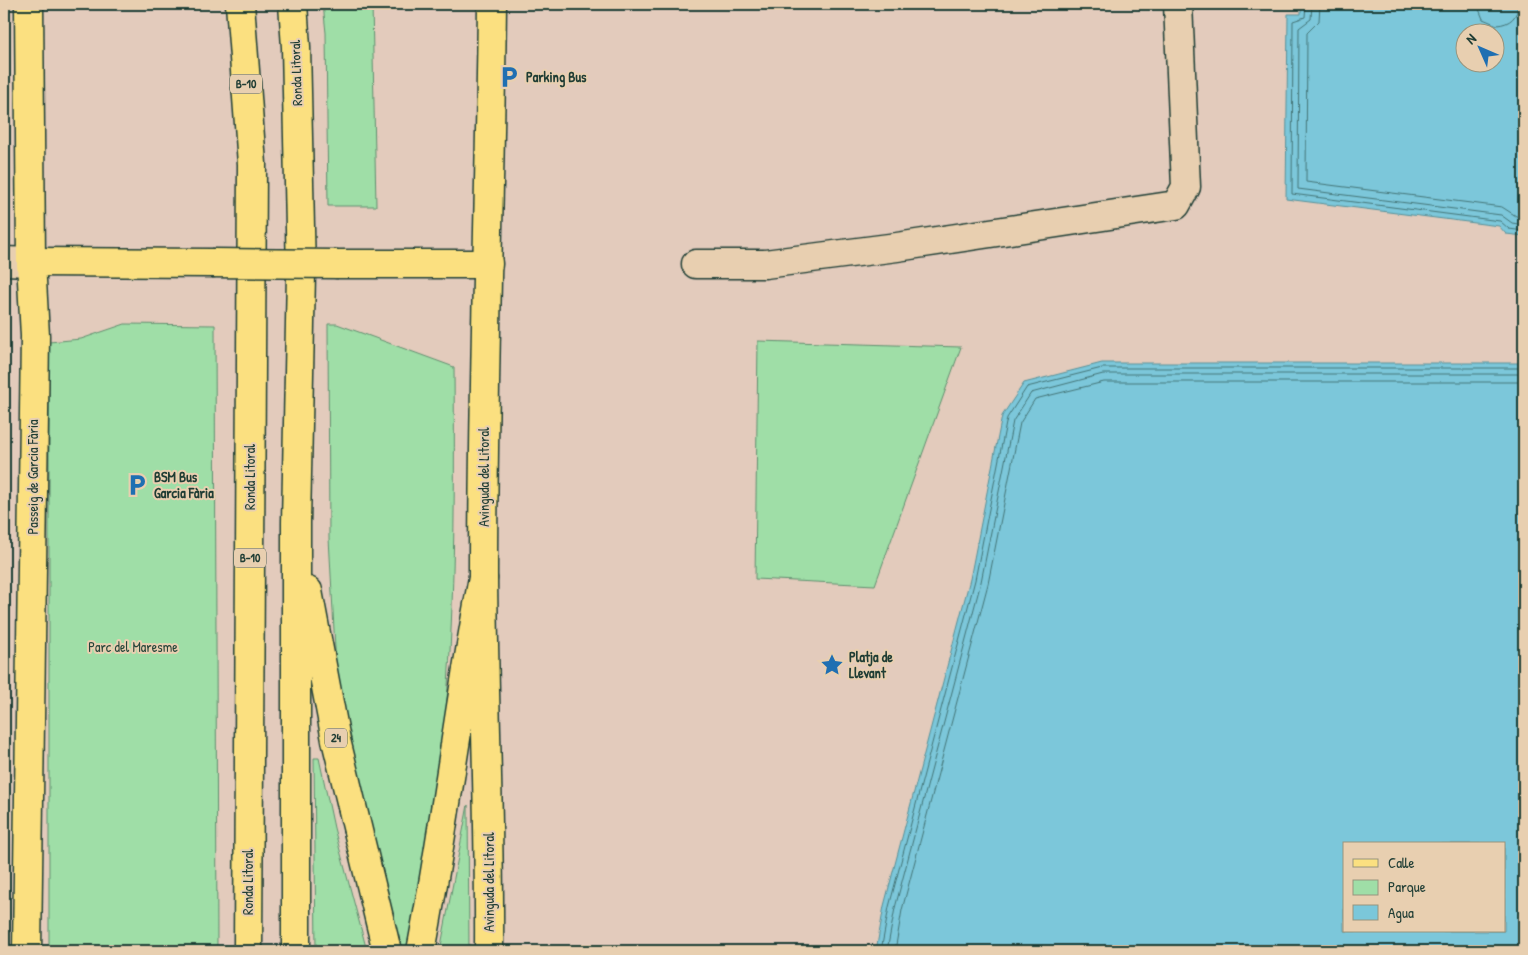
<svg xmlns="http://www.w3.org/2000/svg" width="1528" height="955" viewBox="0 0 1528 955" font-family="'Patrick Hand',sans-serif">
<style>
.green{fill:#9fdea7;stroke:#5f8e6e}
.water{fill:#7bc7da;stroke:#569098;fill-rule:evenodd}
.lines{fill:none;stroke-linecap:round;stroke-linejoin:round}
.shore{stroke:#447476;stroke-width:1}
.minor-casing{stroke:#1f3d34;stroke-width:31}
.major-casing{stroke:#1f3d34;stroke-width:31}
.highway-casing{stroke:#1f3d34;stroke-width:31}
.minor{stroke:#e8cfb0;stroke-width:28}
.major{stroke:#fbe080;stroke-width:28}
.highway{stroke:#fbe080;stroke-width:28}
.major-bridge-casing{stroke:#1f3d34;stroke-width:31;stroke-linecap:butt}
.major-bridge{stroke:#fbe080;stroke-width:28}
.labels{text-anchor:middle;stroke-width:4;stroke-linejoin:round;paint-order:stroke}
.shield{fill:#e8cfb0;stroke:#5b6959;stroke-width:1}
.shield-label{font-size:12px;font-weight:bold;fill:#1f3d34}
.street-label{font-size:14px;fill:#1f3d34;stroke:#e8cfb0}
.poi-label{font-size:14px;font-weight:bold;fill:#1f3d34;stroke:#e8cfb0;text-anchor:start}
.park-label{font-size:14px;fill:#25453a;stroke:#e8cfb0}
</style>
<rect width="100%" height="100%" fill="#e3cbbc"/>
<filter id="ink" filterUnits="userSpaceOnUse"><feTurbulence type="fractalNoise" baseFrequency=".02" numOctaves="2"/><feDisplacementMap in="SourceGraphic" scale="10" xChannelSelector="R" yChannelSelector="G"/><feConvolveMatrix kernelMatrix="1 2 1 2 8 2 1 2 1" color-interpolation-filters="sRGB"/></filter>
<g filter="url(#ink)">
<!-- green -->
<g class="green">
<path d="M323 4H372L376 206H328L326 33Z"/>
<path d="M125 324 215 325 217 951H49V342L81 339Z"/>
<path d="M328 324H337L454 367C455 510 455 653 438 795 433 845 417 901 407 951H397L337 685 329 538Z"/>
<path d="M758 341 961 347 875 585 755 579Z"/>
<path d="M314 758H319L334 828 367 951H316Z"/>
<path d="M468 805 469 951H440Z"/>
</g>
<!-- water -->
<g class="water">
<path d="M1301 4H1492L1497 6 1524 4V236L1506 234 1499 226 1286 199 1288 14H1301ZM1466 32H1496V62H1466Z"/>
<path d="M1102 363H1524V951H876L884 906 970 579 1002 416 1024 383ZM1344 844H1504V931H1344Z"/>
</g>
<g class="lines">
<!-- shore -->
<g class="shore">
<path d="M1306 4 1305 17 1293 21 1292 194 1500 221 1509 229 1524 231"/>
<path d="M1312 4 1311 19 1299 28 1298 189 1501 215 1512 223 1524 225"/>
<path d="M1320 4 1319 21 1307 33 1306 182 1502 207 1516 216 1524 217"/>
<path d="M1477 4 1483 19 1497 25C1510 24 1518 17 1518 4"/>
<path d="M881 951 889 907 975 580 1007 418 1027 387 1102 368H1524"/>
<path d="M887 951 895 908 981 582 1013 421 1031 393 1103 374H1524"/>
<path d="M895 951 902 910 988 584 1020 423 1035 399 1104 382H1524"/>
</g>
<defs>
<g id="minor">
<path d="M4 261 31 262"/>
<path d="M696 264H765L897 247 1176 205 1186 187 1178 4"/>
</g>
<g id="major">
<path d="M31 262 212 263"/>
<path d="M338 264H488"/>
<path d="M27 951 35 336 31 262 29 4"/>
<path d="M489 951C490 826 484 701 483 575 483 385 490 194 492 4"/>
</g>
<g id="highway">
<path d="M240 4 252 164 248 951"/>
<path d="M293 4 296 47 301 273 296 523V951"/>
<path d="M308 591 336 740 387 951"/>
<path d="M421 951C445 827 459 702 483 578"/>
</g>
</defs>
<!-- minor casing -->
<use href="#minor" class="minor-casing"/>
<!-- major casing -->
<use href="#major" class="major-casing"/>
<!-- highway casing -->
<use href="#highway" class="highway-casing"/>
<!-- minor -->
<use href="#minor" class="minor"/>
<!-- major -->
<use href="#major" class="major"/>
<!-- highway -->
<use href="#highway" class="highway"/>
<defs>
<path id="major-bridge" d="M212 263 338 264"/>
</defs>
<!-- major-bridge casing -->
<use href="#major-bridge" class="major-bridge-casing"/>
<!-- major-bridge -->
<use href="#major-bridge" class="major-bridge"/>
</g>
</g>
<!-- icons -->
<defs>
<symbol id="parking-bare" viewBox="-9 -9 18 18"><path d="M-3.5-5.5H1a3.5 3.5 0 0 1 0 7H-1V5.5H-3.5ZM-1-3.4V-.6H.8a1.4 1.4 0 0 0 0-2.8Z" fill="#1f6fb2" stroke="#e8cfb0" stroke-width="2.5" paint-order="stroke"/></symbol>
<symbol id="sight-bare" viewBox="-9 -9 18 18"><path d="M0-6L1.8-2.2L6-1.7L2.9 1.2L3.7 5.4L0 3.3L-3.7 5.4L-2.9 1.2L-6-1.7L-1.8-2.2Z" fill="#1f6fb2" stroke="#e8cfb0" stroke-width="2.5" paint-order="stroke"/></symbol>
</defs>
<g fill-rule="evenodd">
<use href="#parking-bare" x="493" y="61" width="32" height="32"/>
<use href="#parking-bare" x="121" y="469" width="32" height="32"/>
<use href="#sight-bare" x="816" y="649" width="32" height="32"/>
</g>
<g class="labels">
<!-- shield labels -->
<g class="shield">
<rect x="230" y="74.5" width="32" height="19" rx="4"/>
<rect x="234" y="548.5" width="32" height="19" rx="4"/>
<rect x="325" y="728.5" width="22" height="19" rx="4"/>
</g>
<g class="shield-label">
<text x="246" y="88">B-10</text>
<text x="250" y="562">B-10</text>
<text x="336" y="742">24</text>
</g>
<!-- street labels -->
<g class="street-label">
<text transform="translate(296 73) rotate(-92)" y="5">Ronda Litoral</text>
<text transform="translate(33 477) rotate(-90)" y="5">Passeig de Garcia Fària</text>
<text transform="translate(250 477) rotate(-90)" y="5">Ronda Litoral</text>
<text transform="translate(484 477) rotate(-90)" y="5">Avinguda del Litoral</text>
<text transform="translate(248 882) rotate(-90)" y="5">Ronda Litoral</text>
<text transform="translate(489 882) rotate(-90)" y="5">Avinguda del Litoral</text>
</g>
<!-- poi labels -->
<g class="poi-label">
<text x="526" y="82">Parking Bus</text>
<text x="154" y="482">BSM Bus<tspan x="154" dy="16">Garcia Fària</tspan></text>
<text x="849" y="662">Platja de<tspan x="849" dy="16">Llevant</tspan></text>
</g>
<!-- park labels -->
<g class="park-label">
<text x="133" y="652">Parc del Maresme</text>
</g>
</g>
<!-- margin -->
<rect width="1528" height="955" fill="none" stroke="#e8cfb0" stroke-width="20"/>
<rect x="10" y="10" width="1508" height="935" fill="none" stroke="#1f3d34" stroke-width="2" filter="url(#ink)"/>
<!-- legend -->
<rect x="1343" y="842" width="162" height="90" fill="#e8cfb0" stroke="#98957e"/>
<rect x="1353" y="859" width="25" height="8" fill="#fbe080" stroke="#98957e"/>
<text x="1388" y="868" font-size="15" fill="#1f3d34">Calle</text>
<rect x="1353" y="880" width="25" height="15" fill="#9fdea7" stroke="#98957e"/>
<text x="1388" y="892" font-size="15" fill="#1f3d34">Parque</text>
<rect x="1353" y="905" width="25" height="15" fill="#7bc7da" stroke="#98957e"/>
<text x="1388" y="918" font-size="15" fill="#1f3d34">Agua</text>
<!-- north arrow -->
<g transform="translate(1480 48) rotate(315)"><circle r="24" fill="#e8cfb0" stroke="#98957e"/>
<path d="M0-4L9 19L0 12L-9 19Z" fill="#1f6fb2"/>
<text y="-8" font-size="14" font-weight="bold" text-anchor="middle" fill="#1f3d34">N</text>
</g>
</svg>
